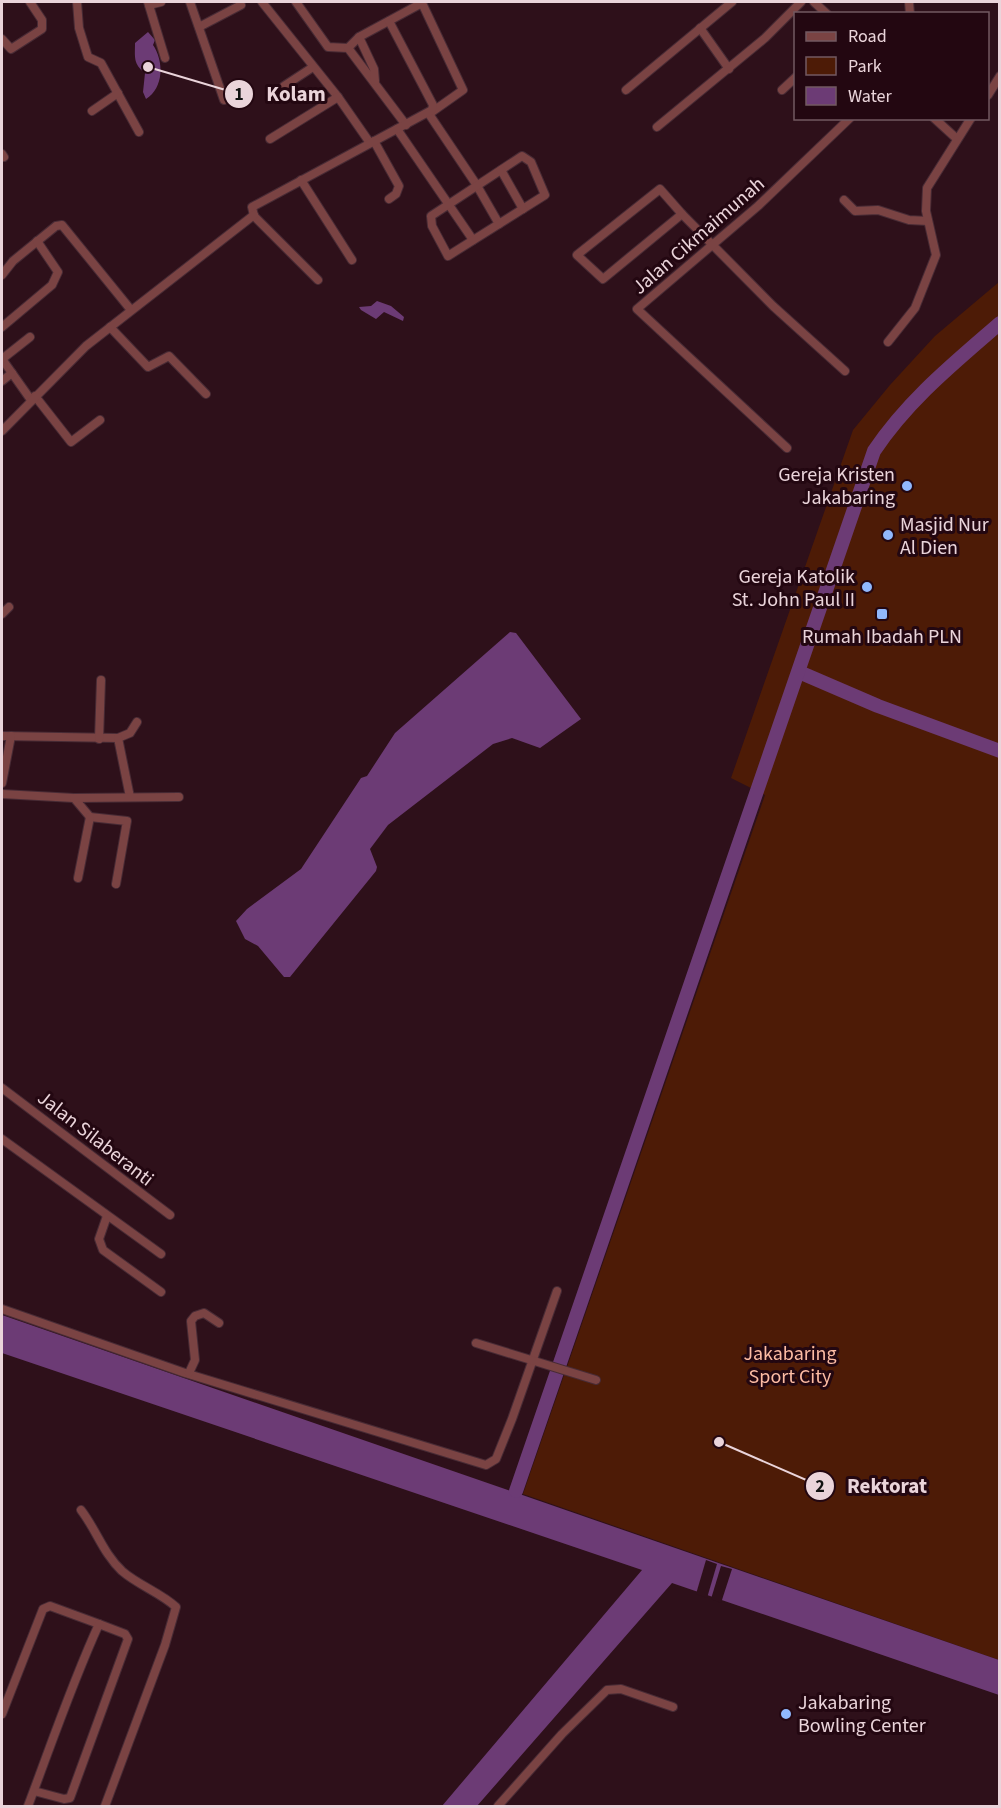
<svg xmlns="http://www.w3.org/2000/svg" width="1001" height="1808" viewBox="0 0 1001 1808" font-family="'Source Sans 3',sans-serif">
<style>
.green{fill:#4d1b06}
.water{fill:#6c3b75}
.pier{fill:#2e101a}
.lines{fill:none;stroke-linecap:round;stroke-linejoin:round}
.river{stroke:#6c3b75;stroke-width:14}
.minor-casing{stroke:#482b35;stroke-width:10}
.minor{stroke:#7a4343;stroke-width:8}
.poi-dot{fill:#90b8fd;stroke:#230711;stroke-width:2}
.labels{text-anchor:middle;stroke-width:6;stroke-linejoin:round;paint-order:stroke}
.street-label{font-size:20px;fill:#ead4da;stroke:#230711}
.poi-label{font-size:20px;fill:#ead4da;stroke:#230711;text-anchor:end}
.park-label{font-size:20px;fill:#fdbca4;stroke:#230711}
.leader{fill:none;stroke:#ead4da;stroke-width:2}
.callout-dot{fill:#ead4da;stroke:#230711;stroke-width:2}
.mark-label{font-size:18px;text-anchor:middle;font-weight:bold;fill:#111}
.callout-label{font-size:21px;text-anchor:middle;font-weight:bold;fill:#ead4da;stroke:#230711;stroke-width:6;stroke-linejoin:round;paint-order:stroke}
</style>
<rect width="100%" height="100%" fill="#2e101a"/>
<!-- green -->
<path class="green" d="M999 282V1660L523 1494 765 795 731 778 853 430 890 385 935 336Z"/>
<!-- water -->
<g class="water">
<path d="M148 32 155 40 153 45C164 61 164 88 146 99L143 92 145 73C133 64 135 57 135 43Z"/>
<path d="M377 301 391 306 404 317 403 321 384 312 376 319 361 310 359 307 371 306Z"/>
<path d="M510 632 516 633 581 719 540 748 512 738 493 744 388 825 370 849 377 867 376 871 290 977H284L258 946 245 939 236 921 247 909 301 869 361 778 367 776 395 733Z"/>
<path d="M2 1315 999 1660V1695L672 1583 477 1806H442L642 1570 2 1353Z"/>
</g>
<!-- pier -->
<g class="pier">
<path d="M706 1560 717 1564 707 1598 696 1594Z"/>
<path d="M721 1566 732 1569 721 1603 711 1599Z"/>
</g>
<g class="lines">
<!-- river -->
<g class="river">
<path d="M799 672 878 706 1000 751"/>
<path d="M516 1491 874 451C908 400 954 363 1000 323"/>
</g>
<defs>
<g id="minor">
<path d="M77 2 79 28 88 57 101 63 139 132"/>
<path d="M148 2 165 58"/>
<path d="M190 2 224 100"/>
<path d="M262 2 338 97 370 143"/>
<path d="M296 2 328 47 348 48 406 125"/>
<path d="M814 2 827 14"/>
<path d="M909 2 910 14"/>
<path d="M149 5 161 2"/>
<path d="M199 27 241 5"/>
<path d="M700 28 729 69"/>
<path d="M359 37 374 69 375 81"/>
<path d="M2 39 11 49 42 29V20L30 2"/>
<path d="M348 48 359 37 422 3 463 90 429 114 476 184 499 224"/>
<path d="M284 86 313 67"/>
<path d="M626 90 732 2"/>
<path d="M782 90 796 77"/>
<path d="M988 95 1000 76"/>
<path d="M92 111 118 93"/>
<path d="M934 118 957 139"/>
<path d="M657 127 765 38 801 2"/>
<path d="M397 129 473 240"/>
<path d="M270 139 338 97"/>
<path d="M374 141 399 186 396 194 389 199"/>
<path d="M2 154 4 157"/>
<path d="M522 156 531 162 545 195 448 256 432 226 431 216Z"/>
<path d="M501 170 523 209"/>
<path d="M301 180 352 260"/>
<path d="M660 189 682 214 603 279 577 255Z"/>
<path d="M844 200 855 211 878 210 909 220 928 221"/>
<path d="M682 214 773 306 845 371"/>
<path d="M2 275 13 261 56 226 62 225 131 310"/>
<path d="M318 280 254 216 252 207 432 110 433 105 389 21"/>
<path d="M2 327 52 285 58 272 37 241"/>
<path d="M110 327 148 367 169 356 206 394"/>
<path d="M888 342 915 308 936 255 926 211 927 188 971 118"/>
<path d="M2 359 31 400"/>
<path d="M2 359 30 337"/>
<path d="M2 381 12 373"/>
<path d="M35 396 71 442 100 420"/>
<path d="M2 431 86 346 254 215"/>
<path d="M787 448 637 309 758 206 850 118"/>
<path d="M2 614 9 607"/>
<path d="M2 736 118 738 130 733 137 722"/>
<path d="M118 738 130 797"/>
<path d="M99 739 101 680"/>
<path d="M2 783 11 736"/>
<path d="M2 794 74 798 90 817 127 821 116 884"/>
<path d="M74 798 179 797"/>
<path d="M78 878 90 817"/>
<path d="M2 1088 170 1215"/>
<path d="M2 1139 161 1254"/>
<path d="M107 1216 99 1239 103 1250 161 1292"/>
<path d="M2 1309 185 1373 486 1465 496 1459 512 1419 557 1291"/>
<path d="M476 1343 596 1380"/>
<path d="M189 1373 195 1360 191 1321 195 1316 204 1313 219 1323"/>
<path d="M81 1510C97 1531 103 1553 122 1571 138 1585 161 1593 176 1607L165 1645 105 1806"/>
<path d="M2 1714 43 1609 50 1606 99 1624"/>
<path d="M28 1806C51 1745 72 1683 99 1624L125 1634 128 1639 70 1798 64 1799 34 1791"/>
<path d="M498 1806 562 1734 607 1690 621 1689 673 1707"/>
</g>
</defs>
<!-- minor casing -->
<use href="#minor" class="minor-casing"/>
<!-- minor -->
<use href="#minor" class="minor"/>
</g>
<!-- markers -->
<g class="poi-dot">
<circle cx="907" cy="486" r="6"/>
<circle cx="888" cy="535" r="6"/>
<circle cx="867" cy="587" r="6"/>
<rect x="876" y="608" width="12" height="12" rx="3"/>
<circle cx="786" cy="1714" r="6"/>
</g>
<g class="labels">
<!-- street labels -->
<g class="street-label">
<text transform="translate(698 235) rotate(-41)" y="7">Jalan Cikmaimunah</text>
<text transform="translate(96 1138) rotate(38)" y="7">Jalan Silaberanti</text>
</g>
<!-- poi labels -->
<g class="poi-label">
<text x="895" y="481">Gereja Kristen<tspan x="895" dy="23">Jakabaring</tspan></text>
<text x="900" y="531" text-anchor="start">Masjid Nur<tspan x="900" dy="23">Al Dien</tspan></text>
<text x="855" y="583">Gereja Katolik<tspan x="855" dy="23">St. John Paul II</tspan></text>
<text x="882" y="643" text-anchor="middle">Rumah Ibadah PLN</text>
<text x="798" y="1709" text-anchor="start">Jakabaring<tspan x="798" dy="23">Bowling Center</tspan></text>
</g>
<!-- park labels -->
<g class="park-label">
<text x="790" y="1360">Jakabaring<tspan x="790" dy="23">Sport City</tspan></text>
</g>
</g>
<!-- callouts -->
<path class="leader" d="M148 67L239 94M719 1442L820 1486"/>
<g class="callout-dot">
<circle cx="148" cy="67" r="6"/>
<circle cx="719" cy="1442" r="6"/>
<circle cx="239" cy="94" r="15"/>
<circle cx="820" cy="1486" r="15"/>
</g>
<g class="mark-label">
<text x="239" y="100">1</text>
<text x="820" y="1492">2</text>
</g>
<g class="callout-label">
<text x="296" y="101">Kolam</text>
<text x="887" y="1493">Rektorat</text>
</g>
<!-- border -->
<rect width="1001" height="1808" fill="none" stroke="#ead4da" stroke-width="6"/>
<!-- legend -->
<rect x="794" y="12" width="195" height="108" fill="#230711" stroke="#735961" stroke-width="1.5"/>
<rect x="806" y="32" width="30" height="9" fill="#7a4343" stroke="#735961" stroke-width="1.5"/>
<text x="848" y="42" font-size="18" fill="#ead4da">Road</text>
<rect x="806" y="57" width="30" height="18" fill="#4d1b06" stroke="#735961" stroke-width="1.5"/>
<text x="848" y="72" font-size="18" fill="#ead4da">Park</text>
<rect x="806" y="87" width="30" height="18" fill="#6c3b75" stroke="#735961" stroke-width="1.5"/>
<text x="848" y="102" font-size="18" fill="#ead4da">Water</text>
</svg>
